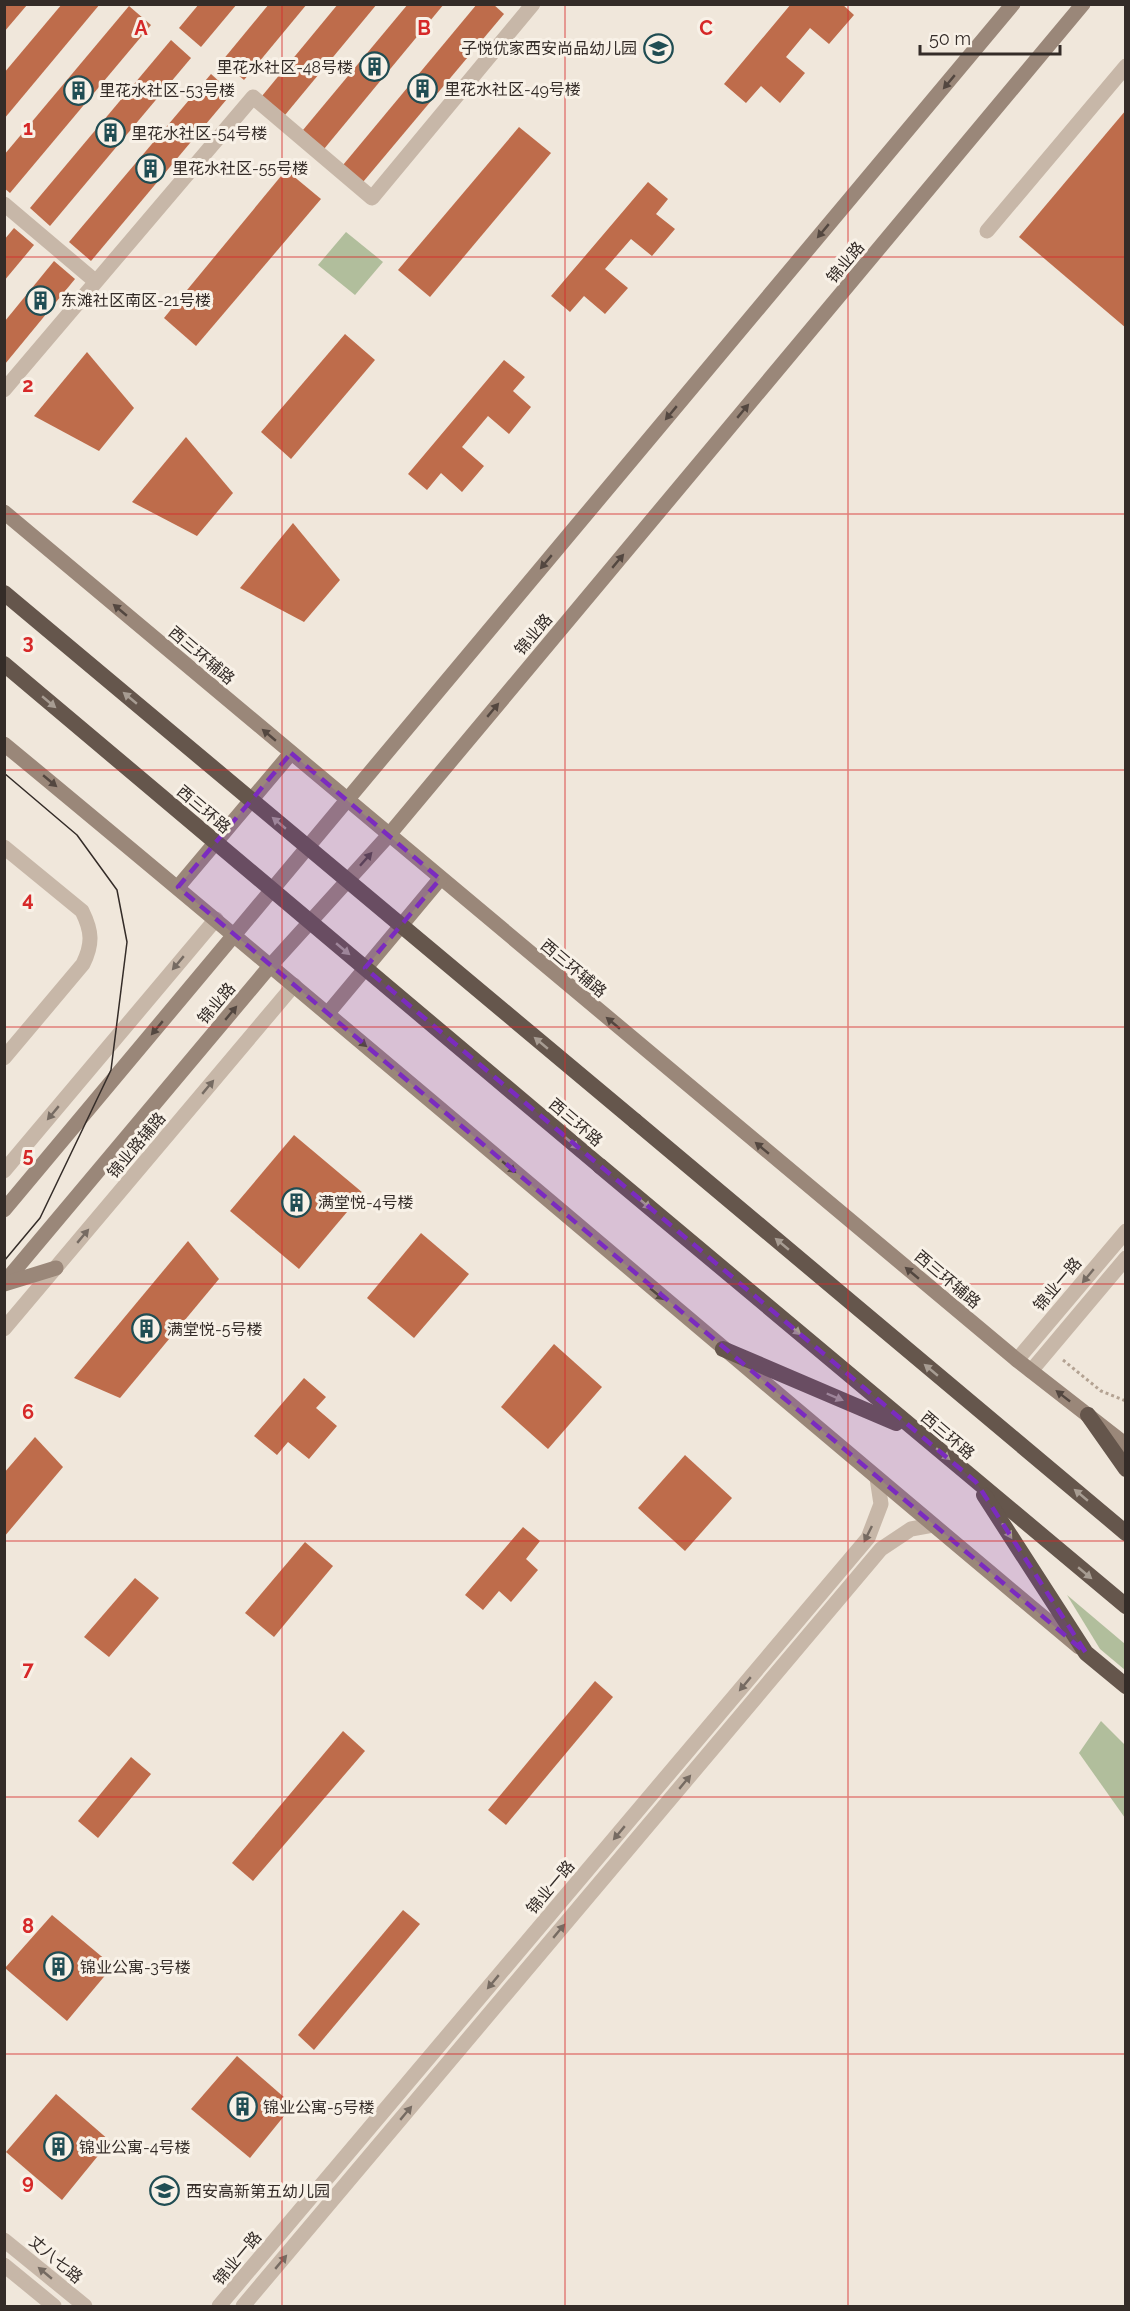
<svg xmlns="http://www.w3.org/2000/svg" width="1130" height="2311" viewBox="0 0 1130 2311" font-family="Raleway,'Noto Sans SC',sans-serif">
<style>
.green{fill:#b1be9c}
.building{fill:#be6c4b}
.lines{fill:none;stroke-linecap:round;stroke-linejoin:round}
.path{stroke:#b3a292;stroke-width:3;stroke-dasharray:3 3;stroke-linecap:butt}
.minor{stroke:#c7b7a8;stroke-width:15}
.tertiary{stroke:#c7b7a8;stroke-width:15}
.secondary{stroke:#9a8779;stroke-width:15}
.trunk{stroke:#65564c;stroke-width:16}
.tram{stroke:#342c28;stroke-width:1.5}
.trunk-bridge{stroke:#65564c;stroke-width:16}
.oneway{fill:#534740}
.oneway2{fill:#a79c92}
.oneway3{fill:#766b62}
.marked{fill:#7b2cbf;fill-opacity:0.2;stroke:#7b2cbf;stroke-width:4.5;stroke-dasharray:12 8;stroke-linejoin:round}
.grid{fill:none;stroke:#d62828;stroke-width:1.5;stroke-opacity:0.55}
.labels{text-anchor:middle;stroke-width:6;stroke-linejoin:round;paint-order:stroke}
.poi-label{font-size:16px;fill:#342c28;stroke:#f8f1e7;text-anchor:start}
.street-label{font-size:16px;fill:#342c28;stroke:#f8f1e7}
.grid-label{font-size:20px;text-anchor:middle;font-weight:bold;fill:#d62828;stroke:#f8f1e7;stroke-width:6;stroke-linejoin:round;paint-order:stroke}
</style>
<rect width="100%" height="100%" fill="#f0e7db"/>
<!-- green -->
<g class="green">
<path d="M346 232 383 262 355 295 318 265Z"/>
<path d="M1067 1595 1125 1644V1670L1100 1649Z"/>
<path d="M1101 1721 1125 1745V1818L1079 1753Z"/>
</g>
<!-- building -->
<g class="building">
<path d="M62 4H100L4 119V73Z"/>
<path d="M199 4H237L201 47 179 28Z"/>
<path d="M269 4H307L244 80 222 61Z"/>
<path d="M338 4H377L285 115 262 96Z"/>
<path d="M408 4H444L324 149 303 130Z"/>
<path d="M477 4H493L504 14 363 182 343 165Z"/>
<path d="M791 4H842L854 15 829 44 810 28 786 57 805 73 780 103 761 86 746 103 724 84Z"/>
<path d="M4 5H27L4 32Z"/>
<path d="M129 6 151 25 10 193 4 188V155Z"/>
<path d="M171 40 191 58 50 226 30 208Z"/>
<path d="M211 74 232 93 91 261 69 242Z"/>
<path d="M1126 110V328L1019 237Z"/>
<path d="M519 127 551 153 430 297 398 270Z"/>
<path d="M286 170 321 199 196 346 164 318Z"/>
<path d="M648 182 668 199 656 214 675 229 652 256 631 239 605 269 628 288 605 314 584 296 570 312 551 296Z"/>
<path d="M14 228 34 245 4 281V240Z"/>
<path d="M54 261 75 279 5 364V321Z"/>
<path d="M345 334 375 360 291 459 261 432Z"/>
<path d="M87 352 134 408 99 451 34 416Z"/>
<path d="M504 360 525 377 513 391 531 407 509 434 488 416 462 447 484 466 462 492 441 473 427 490 408 474Z"/>
<path d="M186 437 233 493 197 536 132 502Z"/>
<path d="M293 523 340 580 304 622 240 588Z"/>
<path d="M294 1135 363 1193 299 1269 230 1211Z"/>
<path d="M421 1233 469 1274 414 1338 367 1298Z"/>
<path d="M188 1241 219 1279 120 1398 74 1378Z"/>
<path d="M554 1344 602 1387 548 1449 501 1407Z"/>
<path d="M304 1378 326 1397 316 1408 337 1426 309 1459 288 1442 277 1455 254 1436Z"/>
<path d="M35 1437 63 1467 4 1537V1473Z"/>
<path d="M685 1455 732 1498 685 1551 638 1508Z"/>
<path d="M523 1527 540 1541 526 1559 538 1570 511 1602 499 1591 483 1610 465 1595Z"/>
<path d="M305 1542 333 1566 274 1637 245 1613Z"/>
<path d="M135 1578 159 1598 109 1657 84 1637Z"/>
<path d="M595 1681 613 1697 506 1825 488 1810Z"/>
<path d="M343 1731 365 1751 253 1881 232 1863Z"/>
<path d="M131 1757 151 1774 98 1838 78 1821Z"/>
<path d="M403 1910 420 1924 314 2050 298 2035Z"/>
<path d="M52 1915 113 1966 67 2021 5 1968Z"/>
<path d="M237 2056 293 2105 250 2158 191 2109Z"/>
<path d="M56 2094 110 2141 62 2200 6 2152Z"/>
</g>
<g class="lines">
<!-- path -->
<path class="path" d="M1063 1360 1101 1391 1126 1401"/>
<!-- minor -->
<g class="minor">
<path d="M4 204 95 281"/>
<path d="M987 231 1126 66"/>
<path d="M4 390 253 97 372 198 533 4"/>
<path d="M4 847 82 911C92 931 93 944 83 964L4 1058"/>
<path d="M4 1171 216 919"/>
<path d="M4 1329 294 985"/>
</g>
<!-- tertiary -->
<g class="tertiary">
<path d="M1017 1360 1126 1231"/>
<path d="M1031 1371 1126 1258"/>
<path d="M4 2240 85 2306"/>
<path d="M4 2265 54 2306"/>
<path d="M219 2306 868 1538 881 1504 877 1478"/>
<path d="M243 2306 881 1549 911 1529 933 1525"/>
</g>
<!-- secondary -->
<g class="secondary">
<path d="M4 512 1017 1360 1126 1445"/>
<path d="M4 744C365 1042 720 1347 1079 1647"/>
<path d="M178 887 291 753"/>
<path d="M328 1013 440 879"/>
<path d="M4 1210 1013 4"/>
<path d="M4 1283 271 965 388 836 1083 4"/>
<path d="M4 1284 56 1268"/>
</g>
<!-- trunk -->
<g class="trunk">
<path d="M635 1121 1126 1533"/>
<path d="M600 1166 1126 1606"/>
<path d="M723 1349 896 1423"/>
<path d="M1088 1415 1126 1469"/>
<path d="M984 1495 1086 1653 1126 1686"/>
</g>
<!-- tram -->
<path class="tram" d="M4 773 77 835 117 890 127 942 111 1070 40 1218 4 1261"/>
<!-- trunk-bridge -->
<g class="trunk-bridge">
<path d="M4 593 635 1121"/>
<path d="M4 664 600 1166"/>
</g>
</g>
<!-- one-way arrows -->
<defs><path id="oneway-solid" d="M-6-.8H1V-3.2L6.5 0L1 3.2V.8H-6Z" transform="scale(1.5)"/></defs>
<g class="oneway">
<use href="#oneway-solid" transform="translate(949 82) rotate(130)"/>
<use href="#oneway-solid" transform="translate(823 231) rotate(130)"/>
<use href="#oneway-solid" transform="translate(743 411) rotate(-50)"/>
<use href="#oneway-solid" transform="translate(671 413) rotate(130)"/>
<use href="#oneway-solid" transform="translate(618 561) rotate(-50)"/>
<use href="#oneway-solid" transform="translate(546 562) rotate(130)"/>
<use href="#oneway-solid" transform="translate(120 610) rotate(-140)"/>
<use href="#oneway-solid" transform="translate(493 710) rotate(-50)"/>
<use href="#oneway-solid" transform="translate(269 735) rotate(-140)"/>
<use href="#oneway-solid" transform="translate(50 781) rotate(40)"/>
<use href="#oneway-solid" transform="translate(366 859) rotate(-48)"/>
<use href="#oneway-solid" transform="translate(231 1013) rotate(-50)"/>
<use href="#oneway-solid" transform="translate(613 1023) rotate(-140)"/>
<use href="#oneway-solid" transform="translate(157 1028) rotate(130)"/>
<use href="#oneway-solid" transform="translate(360 1041) rotate(40)"/>
<use href="#oneway-solid" transform="translate(762 1148) rotate(-140)"/>
<use href="#oneway-solid" transform="translate(509 1167) rotate(40)"/>
<use href="#oneway-solid" transform="translate(912 1273) rotate(-140)"/>
<use href="#oneway-solid" transform="translate(657 1294) rotate(40)"/>
<use href="#oneway-solid" transform="translate(1063 1396) rotate(-142)"/>
</g>
<g class="oneway2">
<use href="#oneway-solid" transform="translate(130 698) rotate(-140)"/>
<use href="#oneway-solid" transform="translate(49 702) rotate(40)"/>
<use href="#oneway-solid" transform="translate(279 823) rotate(-140)"/>
<use href="#oneway-solid" transform="translate(343 949) rotate(40)"/>
<use href="#oneway-solid" transform="translate(541 1043) rotate(-140)"/>
<use href="#oneway-solid" transform="translate(572 1143) rotate(40)"/>
<use href="#oneway-solid" transform="translate(644 1203) rotate(40)"/>
<use href="#oneway-solid" transform="translate(782 1244) rotate(-140)"/>
<use href="#oneway-solid" transform="translate(794 1329) rotate(40)"/>
<use href="#oneway-solid" transform="translate(931 1370) rotate(-140)"/>
<use href="#oneway-solid" transform="translate(835 1397) rotate(23)"/>
<use href="#oneway-solid" transform="translate(943 1454) rotate(40)"/>
<use href="#oneway-solid" transform="translate(1081 1495) rotate(-140)"/>
<use href="#oneway-solid" transform="translate(1007 1531) rotate(57)"/>
<use href="#oneway-solid" transform="translate(1085 1573) rotate(40)"/>
</g>
<g class="oneway3">
<use href="#oneway-solid" transform="translate(178 963) rotate(130)"/>
<use href="#oneway-solid" transform="translate(208 1087) rotate(-50)"/>
<use href="#oneway-solid" transform="translate(53 1113) rotate(130)"/>
<use href="#oneway-solid" transform="translate(83 1236) rotate(-50)"/>
<use href="#oneway-solid" transform="translate(1088 1276) rotate(130)"/>
<use href="#oneway-solid" transform="translate(868 1534) rotate(116)"/>
<use href="#oneway-solid" transform="translate(745 1684) rotate(130)"/>
<use href="#oneway-solid" transform="translate(685 1782) rotate(-50)"/>
<use href="#oneway-solid" transform="translate(619 1833) rotate(130)"/>
<use href="#oneway-solid" transform="translate(559 1931) rotate(-50)"/>
<use href="#oneway-solid" transform="translate(493 1982) rotate(130)"/>
<use href="#oneway-solid" transform="translate(406 2113) rotate(-50)"/>
<use href="#oneway-solid" transform="translate(281 2262) rotate(-50)"/>
<use href="#oneway-solid" transform="translate(45 2273) rotate(-140)"/>
</g>
<!-- marked area -->
<path class="marked" d="M291 753 440 879 365 968 976 1482 1086 1653 178 887Z"/>
<!-- grid -->
<path class="grid" d="M282 4V2306M565 4V2306M848 4V2306M4 257H1126M4 514H1126M4 770H1126M4 1027H1126M4 1284H1126M4 1541H1126M4 1797H1126M4 2054H1126"/>
<!-- icons -->
<defs>
<symbol id="school-ring" viewBox="-11 -11 22 22"><circle r="9.5" fill="#f8f1e7" stroke="#204d53" stroke-width="1.5"/><path d="M0-5L7-2L0 1L-7-2ZM-4 1L0 2.5L4 1V4Q0 6-4 4Z" fill="#204d53"/></symbol>
<symbol id="building-ring" viewBox="-11 -11 22 22"><circle r="9.5" fill="#f8f1e7" stroke="#204d53" stroke-width="1.5"/><path d="M-4-6H4V6H1V3H-1V6H-4ZM-2.5-4.3h1.7v1.8h-1.7ZM.8-4.3h1.7v1.8H.8ZM-2.5-1h1.7V.8h-1.7ZM.8-1h1.7V.8H.8Z" fill="#204d53"/></symbol>
</defs>
<g fill-rule="evenodd">
<use href="#school-ring" x="642" y="32" width="33" height="33"/>
<use href="#building-ring" x="358" y="50" width="33" height="33"/>
<use href="#building-ring" x="406" y="72" width="33" height="33"/>
<use href="#building-ring" x="62" y="74" width="33" height="33"/>
<use href="#building-ring" x="94" y="116" width="33" height="33"/>
<use href="#building-ring" x="134" y="152" width="33" height="33"/>
<use href="#building-ring" x="24" y="284" width="33" height="33"/>
<use href="#building-ring" x="280" y="1186" width="33" height="33"/>
<use href="#building-ring" x="130" y="1312" width="33" height="33"/>
<use href="#building-ring" x="42" y="1950" width="33" height="33"/>
<use href="#building-ring" x="226" y="2090" width="33" height="33"/>
<use href="#building-ring" x="42" y="2130" width="33" height="33"/>
<use href="#school-ring" x="148" y="2174" width="33" height="33"/>
</g>
<g class="labels">
<!-- poi labels -->
<g class="poi-label">
<text x="637" y="54" text-anchor="end">子悦优家西安尚品幼儿园</text>
<text x="353" y="73" text-anchor="end">里花水社区-48号楼</text>
<text x="444" y="95">里花水社区-49号楼</text>
<text x="99" y="96">里花水社区-53号楼</text>
<text x="131" y="139">里花水社区-54号楼</text>
<text x="172" y="174">里花水社区-55号楼</text>
<text x="61" y="306">东滩社区南区-21号楼</text>
<text x="318" y="1208">满堂悦-4号楼</text>
<text x="167" y="1335">满堂悦-5号楼</text>
<text x="80" y="1973">锦业公寓-3号楼</text>
<text x="263" y="2113">锦业公寓-5号楼</text>
<text x="79" y="2153">锦业公寓-4号楼</text>
<text x="186" y="2197">西安高新第五幼儿园</text>
</g>
<!-- street labels -->
<g class="street-label">
<text transform="translate(845 262) rotate(-50)" y="6">锦业路</text>
<text transform="translate(533 634) rotate(-50)" y="6">锦业路</text>
<text transform="translate(202 655) rotate(40)" y="6">西三环辅路</text>
<text transform="translate(204 809) rotate(40)" y="6">西三环路</text>
<text transform="translate(574 968) rotate(40)" y="6">西三环辅路</text>
<text transform="translate(216 1003) rotate(-50)" y="6">锦业路</text>
<text transform="translate(576 1122) rotate(40)" y="6">西三环路</text>
<text transform="translate(136 1145) rotate(-50)" y="6">锦业路辅路</text>
<text transform="translate(948 1279) rotate(40)" y="6">西三环辅路</text>
<text transform="translate(1057 1284) rotate(-50)" y="6">锦业一路</text>
<text transform="translate(948 1435) rotate(40)" y="6">西三环路</text>
<text transform="translate(550 1887) rotate(-50)" y="6">锦业一路</text>
<text transform="translate(237 2258) rotate(-50)" y="6">锦业一路</text>
<text transform="translate(56 2259) rotate(40)" y="6">丈八七路</text>
</g>
</g>
<g class="grid-label">
<text x="141" y="35">A</text>
<text x="424" y="35">B</text>
<text x="706" y="35">C</text>
<text x="28" y="135">1</text>
<text x="28" y="392">2</text>
<text x="28" y="649">3</text>
<text x="28" y="906">4</text>
<text x="28" y="1162">5</text>
<text x="28" y="1419">6</text>
<text x="28" y="1676">7</text>
<text x="28" y="1933">8</text>
<text x="28" y="2189">9</text>
</g>
<!-- border -->
<rect width="1130" height="2311" fill="none" stroke="#342c28" stroke-width="12"/>
<!-- scale -->
<path d="M920 45v9h140v-9" fill="none" stroke="#342c28" stroke-width="3"/>
<text x="929" y="45" font-size="18" fill="#342c28" stroke="#f8f1e7" stroke-width="4.5" paint-order="stroke">50 m</text>
</svg>
